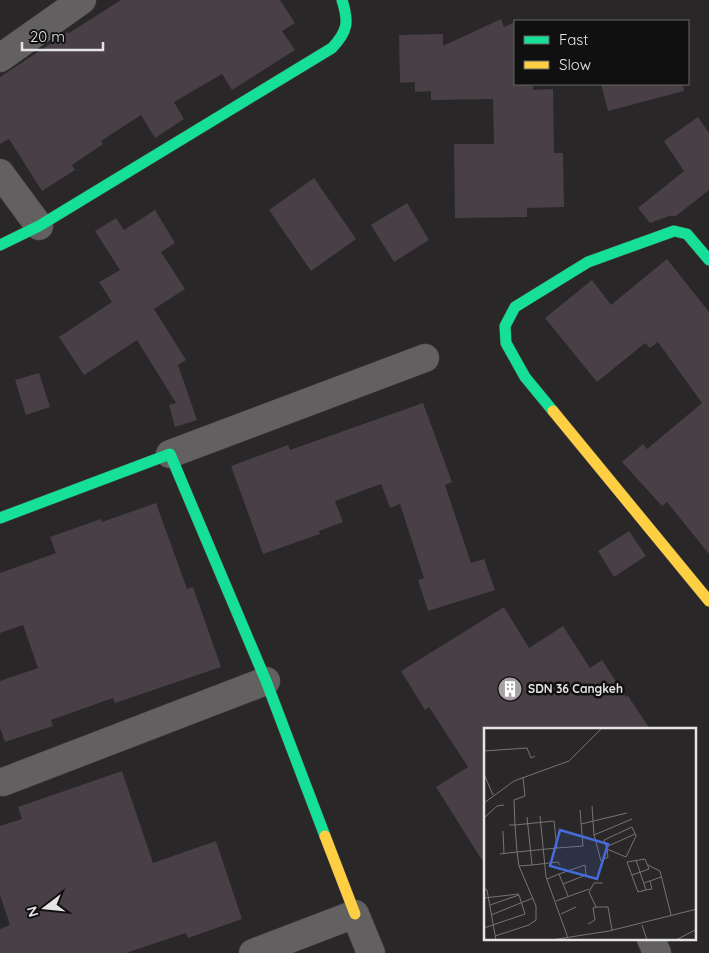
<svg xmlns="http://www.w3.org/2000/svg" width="709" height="953" viewBox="0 0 709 953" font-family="Quicksand,sans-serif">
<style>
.building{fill:#483f47}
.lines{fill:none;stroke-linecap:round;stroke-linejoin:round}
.street-casing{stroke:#444243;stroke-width:29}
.fast-casing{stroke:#444243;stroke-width:12}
.slow-casing{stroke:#444243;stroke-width:12}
.street{stroke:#626061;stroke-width:28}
.fast{stroke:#16e098;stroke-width:11}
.slow{stroke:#ffcf43;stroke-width:11}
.labels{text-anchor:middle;stroke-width:5;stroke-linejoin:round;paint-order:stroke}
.poi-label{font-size:12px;font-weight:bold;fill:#e6e4e5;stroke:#111011;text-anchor:start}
.inset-road{fill:none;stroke:#757374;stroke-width:1}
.view{fill:#456cdb;fill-opacity:0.15;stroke:#456cdb;stroke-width:2.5}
.inset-edge{fill:none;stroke:#e6e4e5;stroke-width:2.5}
</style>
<rect width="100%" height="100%" fill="#292728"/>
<!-- building -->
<g class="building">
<path d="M121 0H280L295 23 282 31 295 50 232 90 222 74 174 102 184 119 155 138 141 115 101 141 103 144 72 165 75 170 42 191 9 139 0 144V77L68 32 69 33Z"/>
<path d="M501 19 504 27 515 22V84H533V90L553 89 554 153H563L564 207 527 208V217L455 218 454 144H494L493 99 431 100V91L415 92V82L400 83 399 35 443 34V46Z"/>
<path d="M601 84H683L684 91 608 111Z"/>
<path d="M698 117 709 133V190L676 216H669L650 223 638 208 684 171 664 141Z"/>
<path d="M314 178 356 239 311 271 269 210Z"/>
<path d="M407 203 429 240 394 262 371 225Z"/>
<path d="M155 210 175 243 161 252 185 289 154 309 186 360 178 365 197 420 175 427 169 405 176 403 137 340 84 375 59 337 112 302 99 282 120 270 95 231 116 218 124 230Z"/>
<path d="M667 259 709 312V554L667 502 662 506 622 462 643 444 647 449 702 403 658 342 650 348 645 343 597 382 545 318 592 280 611 305Z"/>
<path d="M39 373 50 407 26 415 15 380Z"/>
<path d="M423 403 452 482 445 485 471 563 484 559 495 590 428 611 418 580 424 578 400 504 390 508 381 484 335 501 343 522 319 531 320 534 263 554 231 466 288 445 290 450Z"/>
<path d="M156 503 187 589 193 587 221 667 115 703 113 698 51 720 53 726 5 742 0 728V681L38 668 23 625 0 633V573L56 553 50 537 101 519 102 522Z"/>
<path d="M629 531 646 556 614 577 598 551Z"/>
<path d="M504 607 529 648 563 626 590 668 602 660 626 697 628 696 650 729H485V865L436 787 468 767 429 707 425 710 401 671Z"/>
<path d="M122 771 153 863 216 841 242 919 188 938 186 933 126 953H0V929L10 925 0 895V826L22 819 18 807Z"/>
</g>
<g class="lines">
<defs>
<g id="street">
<path d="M0 58 82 0"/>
<path d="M0 173 39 226"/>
<path d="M170 454 425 358"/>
<path d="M3 782 266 681"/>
<path d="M651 939 657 953"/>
<path d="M253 953 355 914 371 953"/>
</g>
<g id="fast">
<path d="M0 245 39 226 332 48C348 31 349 22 342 0"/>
<path d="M553 411 525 377 506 343 505 326 515 307 588 262 674 231 687 234 709 260"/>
<path d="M0 518 170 454 266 681 325 836"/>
</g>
<g id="slow">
<path d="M553 411 709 601"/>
<path d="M325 836 355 914"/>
</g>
</defs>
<!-- street casing -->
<use href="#street" class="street-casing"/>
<!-- fast casing -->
<use href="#fast" class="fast-casing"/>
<!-- slow casing -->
<use href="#slow" class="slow-casing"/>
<!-- street -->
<use href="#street" class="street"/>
<!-- fast -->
<use href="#fast" class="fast"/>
<!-- slow -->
<use href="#slow" class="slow"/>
</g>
<!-- icons -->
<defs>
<symbol id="building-disc" viewBox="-11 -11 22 22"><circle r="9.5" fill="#a4a2a3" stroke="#111011"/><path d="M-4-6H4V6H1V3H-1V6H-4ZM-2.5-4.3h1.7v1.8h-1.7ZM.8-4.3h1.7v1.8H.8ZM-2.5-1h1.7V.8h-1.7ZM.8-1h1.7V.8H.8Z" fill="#fff"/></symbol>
</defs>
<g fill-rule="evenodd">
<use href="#building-disc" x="496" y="675" width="28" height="28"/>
</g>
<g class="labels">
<!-- poi labels -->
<g class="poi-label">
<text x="528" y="693">SDN 36 Cangkeh</text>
</g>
</g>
<!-- overview -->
<g transform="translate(484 728)">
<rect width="212" height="212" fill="#292728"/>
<path class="inset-road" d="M0 23 43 20 47 30 51 28M0 46 9 67M0 75 30 53 85 33 117 1M108 78 110 107 148 91M56 88 62 149 84 210M1 89 13 78 20 77M97 96 143 85M25 97H31L30 72 41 68 39 49M148 99 152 108 142 129 123 121 120 112ZM19 103 20 126M110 107 117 133 124 129 123 121M122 119 151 106M73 120 99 118 96 82M152 132 162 162 168 161 166 153M48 137 74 134 76 137M164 137 176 143 187 187M35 138 48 137 43 89M75 146 101 137 102 147 79 156M148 147 165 141 161 131 143 134 154 164 162 162M63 151 75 146 84 168M119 155H110L105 164 112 179H124L128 202M160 155 177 149M0 160 3 162 12 212M0 170 35 166M72 173 105 161M77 186 92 179M7 187 49 170M104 196 111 192 109 180 112 179M158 197 163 212M0 200 41 186 35 167 6 177M11 208 45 197 52 192V178L35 138 33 124 31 97 70 93 73 120 33 124 16 126M67 212 125 203 213 181M192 212 213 201"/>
<path class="view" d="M76 102 124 116 113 151 66 138Z"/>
<rect width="212" height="212" class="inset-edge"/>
</g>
<!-- legend -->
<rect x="514" y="20" width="175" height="65" fill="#111011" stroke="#666566"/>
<rect x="524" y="36" width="25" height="8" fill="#16e098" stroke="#666566"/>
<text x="559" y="45" font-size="15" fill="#e6e4e5">Fast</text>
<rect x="524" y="61" width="25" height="8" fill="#ffcf43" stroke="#666566"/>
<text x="559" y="70" font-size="15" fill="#e6e4e5">Slow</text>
<!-- north arrow -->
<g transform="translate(45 908) rotate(254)" stroke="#111011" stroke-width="4" paint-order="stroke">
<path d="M0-4L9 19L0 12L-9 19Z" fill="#e6e4e5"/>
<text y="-8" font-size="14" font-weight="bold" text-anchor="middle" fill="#e6e4e5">N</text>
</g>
<!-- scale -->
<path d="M22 42v8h81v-8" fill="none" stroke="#e6e4e5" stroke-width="2.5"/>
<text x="30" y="42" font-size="15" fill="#e6e4e5" stroke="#111011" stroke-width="4" paint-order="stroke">20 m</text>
</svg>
